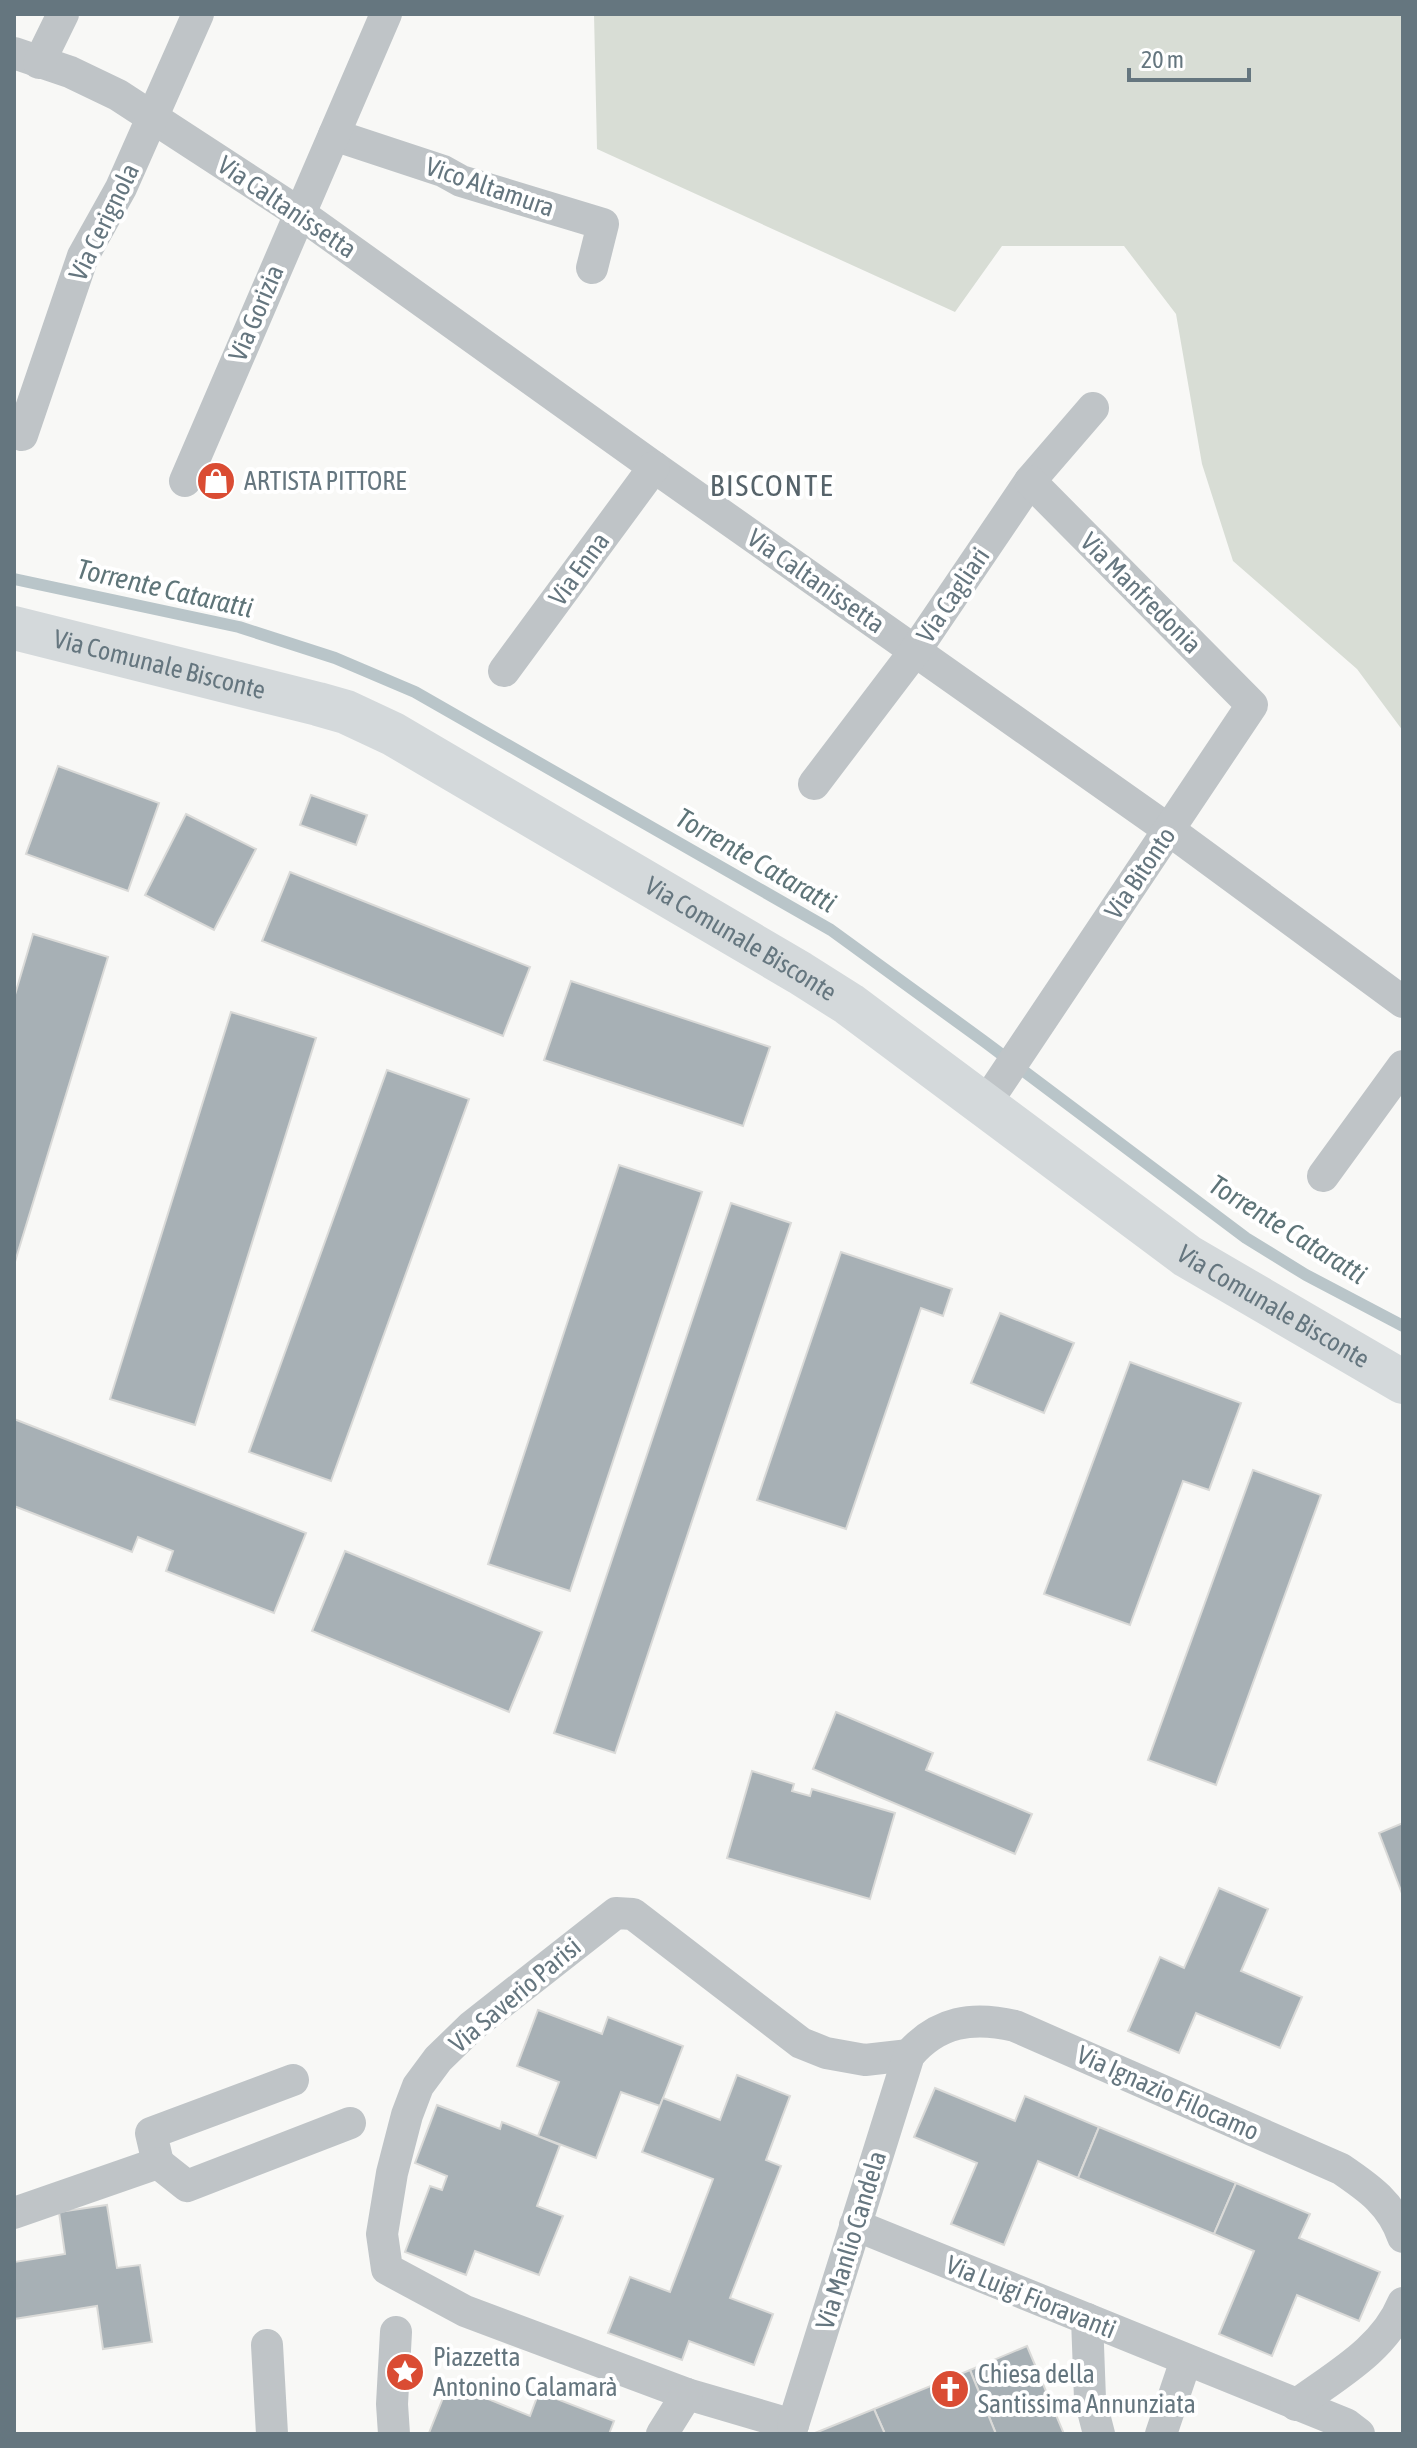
<svg xmlns="http://www.w3.org/2000/svg" width="1417" height="2448" viewBox="0 0 1417 2448" font-family="'Asap Condensed',sans-serif">
<style>
.green{fill:#d8ddd5}
.lines{fill:none;stroke-linecap:round;stroke-linejoin:round}
.stream{stroke:#b9c5c9;stroke-width:12}
.building{fill:#a7b0b5;stroke:#dadad8;stroke-width:2}
.street{stroke:#bfc4c7;stroke-width:32}
.secondary{stroke:#d4d9db;stroke-width:44}
.labels{text-anchor:middle;stroke-width:8;stroke-linejoin:round;paint-order:stroke}
.street-label{font-size:26px;fill:#65767f;stroke:#fff}
.poi-label{font-size:26px;fill:#65767f;stroke:#fff;text-anchor:start}
.water-label{font-size:28px;font-style:italic;fill:#5f7579;stroke:#fff}
.quarter-label{font-size:30px;letter-spacing:2px;fill:#56636a;stroke:#fff}
</style>
<rect width="100%" height="100%" fill="#f8f8f6"/>
<!-- green -->
<path class="green" d="M594 14H1403V731L1357 669 1233 561 1202 464 1176 314 1124 246H1002L955 312 597 149Z"/>
<g class="lines">
<!-- stream -->
<path class="stream" d="M14 579 239 627 335 658 415 692 831 930 985 1042 1246 1238 1306 1275 1403 1326"/>
</g>
<!-- building -->
<g class="building">
<path d="M58 766 159 803 128 891 26 854Z"/>
<path d="M311 795 367 815 356 845 300 825Z"/>
<path d="M186 814 256 849 214 930 145 895Z"/>
<path d="M290 872 530 967 503 1036 262 941Z"/>
<path d="M33 934 108 957 14 1265V998Z"/>
<path d="M571 981 770 1047 743 1126 544 1060Z"/>
<path d="M231 1012 316 1038 195 1425 110 1399Z"/>
<path d="M387 1070 469 1099 331 1481 249 1452Z"/>
<path d="M619 1165 702 1192 570 1591 488 1564Z"/>
<path d="M731 1203 791 1223 615 1753 554 1733Z"/>
<path d="M841 1252 952 1289 943 1316 921 1308 846 1529 757 1500Z"/>
<path d="M1000 1313 1074 1343 1044 1413 971 1383Z"/>
<path d="M1130 1362 1241 1403 1209 1490 1183 1481 1130 1625 1044 1594Z"/>
<path d="M14 1419 306 1533 274 1613 166 1571 173 1551 138 1537 132 1552 14 1506Z"/>
<path d="M1253 1470 1321 1495 1216 1785 1148 1760Z"/>
<path d="M345 1551 542 1632 509 1712 312 1631Z"/>
<path d="M836 1712 933 1753 926 1770 1032 1814 1015 1854 813 1769Z"/>
<path d="M752 1771 794 1784 792 1791 810 1796 812 1789 895 1813 870 1899 727 1858Z"/>
<path d="M1403 1823V1896L1379 1833Z"/>
<path d="M1219 1888 1268 1909 1241 1971 1302 1997 1280 2048 1196 2013 1179 2053 1128 2031 1160 1957 1184 1968Z"/>
<path d="M538 2010 602 2034 608 2017 683 2046 660 2106 621 2092 596 2158 538 2136 559 2082 517 2066Z"/>
<path d="M737 2075 790 2096 766 2160 781 2166 730 2298 773 2314 754 2365 689 2341 682 2360 608 2333 630 2277 670 2292 713 2179 642 2152 663 2098 720 2120Z"/>
<path d="M935 2088 1015 2121 1025 2096 1099 2127 1078 2178 1038 2161 1004 2245 951 2224 977 2163 914 2137Z"/>
<path d="M437 2105 500 2129 502 2122 560 2145 537 2206 563 2216 539 2275 475 2251 466 2275 405 2252 430 2186 442 2190 447 2176 415 2163Z"/>
<path d="M1099 2127 1236 2183 1214 2234 1078 2178Z"/>
<path d="M1236 2183 1310 2214 1299 2238 1380 2272 1359 2321 1297 2295 1272 2356 1219 2334 1254 2251 1214 2234Z"/>
<path d="M107 2205 117 2268 140 2265 152 2342 103 2349 97 2306 14 2319V2262L65 2254 59 2212Z"/>
<path d="M1027 2346 1064 2434H996L970 2370Z"/>
<path d="M970 2370 996 2434H885L874 2409Z"/>
<path d="M449 2383 530 2416 539 2392 614 2421 609 2434H431L429 2433Z"/>
<path d="M874 2409 885 2434H815V2433Z"/>
</g>
<g class="lines">
<!-- street -->
<g class="street">
<path d="M14 53 70 72 118 95 299 213 654 467 1169 830 1403 1002"/>
<path d="M39 63 63 14"/>
<path d="M334 135 443 171 461 181 603 224 592 268"/>
<path d="M22 435 83 256 121 188 198 14"/>
<path d="M185 481 386 14"/>
<path d="M504 671 654 467"/>
<path d="M814 784 915 651 1030 481 1093 408"/>
<path d="M984 1106 1252 705 1030 481"/>
<path d="M1323 1176 1403 1066"/>
<path d="M158 2163 151 2133 293 2080"/>
<path d="M14 2213 158 2163 187 2186 350 2123"/>
<path d="M855 2225 1346 2424 1359 2434"/>
<path d="M1087 2319 1090 2399 1099 2434"/>
<path d="M267 2345 272 2434"/>
<path d="M1296 2405C1335 2376 1384 2350 1403 2303"/>
<path d="M793 2425 687 2394 465 2311 387 2269 382 2234 392 2173 407 2115 418 2086 438 2059 472 2026 616 1913 633 1914 801 2043 826 2053 865 2060 909 2055"/>
<path d="M793 2425 909 2055C938 2021 973 2016 1015 2026L1341 2169C1369 2188 1392 2204 1403 2237"/>
<path d="M394 2434 392 2404 396 2332"/>
<path d="M662 2434 687 2394"/>
<path d="M1161 2434 1186 2360"/>
</g>
<!-- secondary -->
<path class="secondary" id="s1" d="M14 628 318 704 346 712 393 734 800 973 849 1004 1187 1256 1403 1382"/>
</g>
<!-- icons -->
<defs>
<symbol id="shop-disc" viewBox="-11 -11 22 22"><circle r="9.5" fill="#da4c33" stroke="#fff"/><path d="M-5-2.5h2.3a2.7 3.5 0 0 1 5.4 0H5L5.5 6h-11ZM-1.5-2.5h3a1.5 2.3 0 0 0-3 0Z" fill="#fff"/></symbol>
<symbol id="sight-disc" viewBox="-11 -11 22 22"><circle r="9.5" fill="#da4c33" stroke="#fff"/><path d="M0-6L1.8-2.2L6-1.7L2.9 1.2L3.7 5.4L0 3.3L-3.7 5.4L-2.9 1.2L-6-1.7L-1.8-2.2Z" fill="#fff"/></symbol>
<symbol id="church-disc" viewBox="-11 -11 22 22"><circle r="9.5" fill="#da4c33" stroke="#fff"/><path d="M-1.2-6h2.4v3.5h3.3v2.4h-3.3V6h-2.4V-.1h-3.3v-2.4h3.3Z" fill="#fff"/></symbol>
</defs>
<g fill-rule="evenodd">
<use href="#shop-disc" x="194" y="459" width="44" height="44"/>
<use href="#sight-disc" x="383" y="2350" width="44" height="44"/>
<use href="#church-disc" x="928" y="2367" width="44" height="44"/>
</g>
<g class="labels">
<!-- street labels -->
<g class="street-label">
<text transform="translate(490 187) rotate(19)" y="9">Vico Altamura</text>
<text transform="translate(287 207) rotate(34)" y="9">Via Caltanissetta</text>
<text transform="translate(104 222) rotate(-64)" y="9">Via Cerignola</text>
<text transform="translate(256 313) rotate(-67)" y="9">Via Gorizia</text>
<text transform="translate(579 569) rotate(-54)" y="9">Via Enna</text>
<text transform="translate(816 581) rotate(35)" y="9">Via Caltanissetta</text>
<text transform="translate(1141 593) rotate(45)" y="9">Via Manfredonia</text>
<text transform="translate(953 595) rotate(-56)" y="9">Via Cagliari</text>
<text dy="9" stroke="none"><textPath href="#s1" startOffset="150">Via Comunale Bisconte</textPath></text>
<text transform="translate(1140 873) rotate(-56)" y="9">Via Bitonto</text>
<text dy="9" stroke="none"><textPath href="#s1" startOffset="798">Via Comunale Bisconte</textPath></text>
<text dy="9" stroke="none"><textPath href="#s1" startOffset="1446">Via Comunale Bisconte</textPath></text>
<text transform="translate(515 1995) rotate(-40)" y="9">Via Saverio Parisi</text>
<text transform="translate(1168 2093) rotate(24)" y="9">Via Ignazio Filocamo</text>
<text transform="translate(851 2240) rotate(-73)" y="9">Via Manlio Candela</text>
<text transform="translate(1031 2297) rotate(22)" y="9">Via Luigi Fioravanti</text>
</g>
<!-- poi labels -->
<g class="poi-label">
<text x="244" y="490">ARTISTA PITTORE</text>
<text x="433" y="2366">Piazzetta<tspan x="433" dy="30">Antonino Calamarà</tspan></text>
<text x="978" y="2383">Chiesa della<tspan x="978" dy="30">Santissima Annunziata</tspan></text>
</g>
<!-- water labels -->
<g class="water-label">
<text transform="translate(165 588) rotate(13)" y="10">Torrente Cataratti</text>
<text transform="translate(756 860) rotate(30)" y="10">Torrente Cataratti</text>
<text transform="translate(1288 1229) rotate(32)" y="10">Torrente Cataratti</text>
</g>
<!-- quarter labels -->
<g class="quarter-label">
<text x="772" y="496">BISCONTE</text>
</g>
</g>
<!-- border -->
<rect width="1417" height="2448" fill="none" stroke="#65767f" stroke-width="32"/>
<!-- scale -->
<path d="M1129 68v12h120v-12" fill="none" stroke="#65767f" stroke-width="4"/>
<text x="1141" y="68" font-size="24" fill="#65767f" stroke="#ffffff" stroke-width="6" paint-order="stroke">20 m</text>
</svg>
